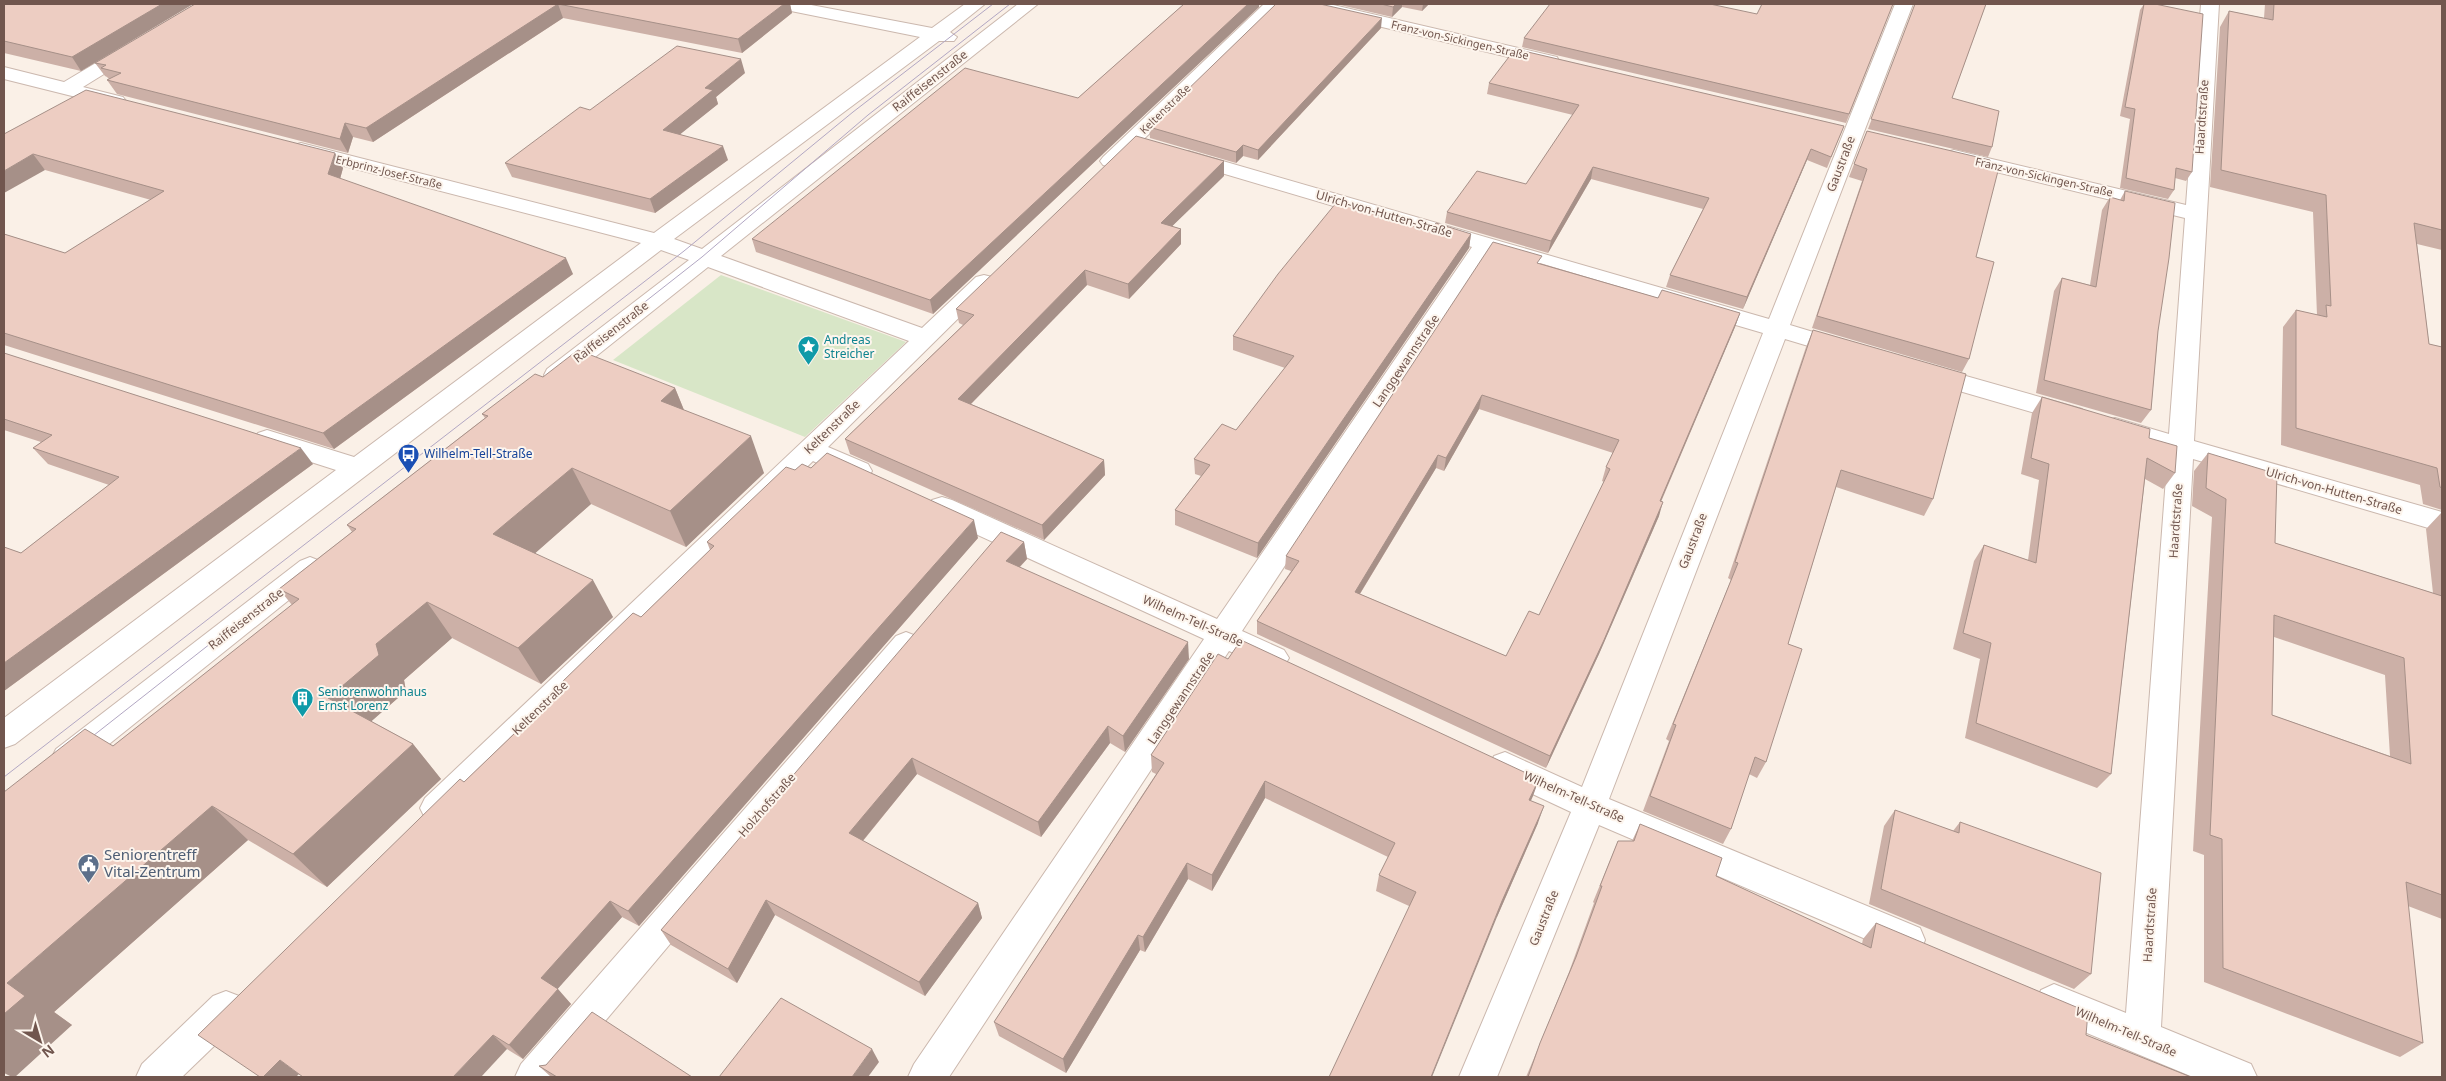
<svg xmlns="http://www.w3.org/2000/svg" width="2446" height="1081" viewBox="0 0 2446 1081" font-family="'Noto Sans',sans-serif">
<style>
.green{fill:#d8e6c7}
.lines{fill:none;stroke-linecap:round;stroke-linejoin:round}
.minor-casing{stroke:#cbb8ae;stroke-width:2}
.minor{fill:#fff;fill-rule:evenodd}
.tram{stroke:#b2a7c3;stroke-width:1}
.wall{fill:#ccb0a7;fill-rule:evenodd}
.shaded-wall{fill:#a69088}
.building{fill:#edcdc2;stroke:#a69088;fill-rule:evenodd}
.labels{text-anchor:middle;stroke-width:4;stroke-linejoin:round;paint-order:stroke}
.far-street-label{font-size:11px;fill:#71564e;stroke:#fdf5ed}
.street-label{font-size:12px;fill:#71564e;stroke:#fdf5ed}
.culture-label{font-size:12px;fill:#0d838f;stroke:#fdf5ed;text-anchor:start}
.transit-label{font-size:12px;fill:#164399;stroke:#fdf5ed;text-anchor:start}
.near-service-label{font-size:15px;fill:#4e5e75;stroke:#fdf5ed;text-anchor:start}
</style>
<rect width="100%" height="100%" fill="#faf0e7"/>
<!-- green -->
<path class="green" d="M721 275 906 342 805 437 613 360Z"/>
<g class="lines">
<defs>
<g id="minor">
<path d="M772 4H806L932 28 965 4H985L950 32 957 37 954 41H939L674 239 702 249 1018 4H1038L721 256 922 328 976 277 984 275 992 277 995 282 828 447 868 464 872 471 868 478C850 483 830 469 813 461L447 818 436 822 425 818 420 808 425 798 909 341 708 267 565 381 556 383 547 381 544 375 547 369 689 260 661 250 15 744 4 748V718L336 470 258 445 254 439 258 433 267 430 354 457 641 243 294 153 291 149 294 145 301 143 654 233 920 37 781 9 775 8Z"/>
<path d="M1264 4H1283L1117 165 1110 167 1103 165 1100 161 1103 157Z"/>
<path d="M1299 4H1329L1557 57 1559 61 1557 65 1550 67 1302 8Z"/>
<path d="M1895 4H1913L1790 325 1853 344 1857 349 1853 354 1845 357 1785 339 1609 799 1920 928 1925 940 1920 952 1908 956 1896 952 1599 825 1497 1077H1459L1571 812 1494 776 1489 766 1494 756 1505 752 1582 787 1763 333 1490 253 1242 631 1284 650 1289 658 1284 666 1274 670 1229 651 949 1077H908L914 1064 1204 639 932 514 929 507 932 500 942 497 952 500 1217 619 1472 247 1181 161 1178 157 1181 153 1188 151 1195 153 1769 319Z"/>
<path d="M2201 4H2219L2194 441 2442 512V532L2193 459 2161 1027 2251 1064 2257 1077H2193L2041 1014 2036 1002 2041 990 2054 984 2126 1013 2168 451 2106 433 2102 427 2106 421 2115 418 2169 434 2185 218 1947 160 1944 156 1947 152 1954 150 2186 205Z"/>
<path d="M132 43 138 45 141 49 138 53 83 87 123 97 126 101 123 105 116 107 4 79V67L64 82 126 45Z"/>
<path d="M1927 365 2082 409 2086 415 2082 421 2073 424 1918 379 1915 373 1918 367Z"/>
<path d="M310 557 320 561 324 568 320 575 78 769 67 772 56 769 51 759 56 749 300 561Z"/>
<path d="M906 632 916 636 921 644 916 652 558 1077H515L521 1064 896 636Z"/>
<path d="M226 991 239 996 244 1009 239 1022 182 1077H136L142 1064 213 996Z"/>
</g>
</defs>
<!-- minor casing -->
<use href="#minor" class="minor-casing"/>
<!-- minor -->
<use href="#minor" class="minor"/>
<!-- tram -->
<g class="tram">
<path d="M571 360 702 257 868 115 1010 4"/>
<path d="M84 743 290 581"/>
<path d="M4 777 684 251 853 112 993 4"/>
</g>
</g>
<!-- wall -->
<g class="wall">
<path d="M4 4H193L81 71 4 53Z"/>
<path d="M195 4H790L792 13 742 53 563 18 373 142 353 137 348 153 117 94 107 80 109 79 107 77 105 76 95 63Z"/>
<path d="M1184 4H1259V7L933 314 756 252 752 239 1078 98Z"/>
<path d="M1336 4H1429L1422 11 1402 7 1392 17Z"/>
<path d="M1893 4 1846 123 1522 47 1524 38 1757 14Z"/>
<path d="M1914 4H1986L1952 98 1992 147 1988 157 1868 129 1915 5Z"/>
<path d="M2144 4H2155L2192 172 2186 181 2175 178 2174 190 2168 199 2120 188 2130 119 2120 116 2140 10Z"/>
<path d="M2265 4H2442V250L2417 244 2429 344 2442 347V510L2423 504 2420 485 2281 445 2283 327 2296 310 2317 315 2313 212 2210 187 2220 27 2229 11 2264 18Z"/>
<path d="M1381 28 1258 160 1243 156 1236 163 1150 138 1149 127Z"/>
<path d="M745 73 716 97 718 104 680 134 728 160 655 213 512 177 505 163 590 110Z"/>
<path d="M1489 83 1844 126 1827 168 1807 160 1743 309 1666 287 1670 275 1703 209 1591 179 1548 253 1445 223 1447 212 1526 184 1573 115 1487 94Z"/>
<path d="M1867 131 1989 169 1976 257 1969 359 1962 372 1812 328 1862 181 1849 177Z"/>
<path d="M4 134 343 168 340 179 573 274 334 449 4 345V234L65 253 151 200 45 170Z"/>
<path d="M1224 176 1172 226 1181 229V244L1129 299 1087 285 971 404 1104 460 1105 475 1044 540 850 454 845 439 963 325 959 323 956 309Z"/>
<path d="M2125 191 2158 331 2151 410 2141 423 2036 393 2054 291 2062 278 2090 285 2102 210 2110 197 2120 200Z"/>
<path d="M1431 231 1471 234 1469 248 1257 558 1175 525V510L1201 476 1195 474 1194 459 1236 430 1285 368 1233 350V336Z"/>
<path d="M1540 263 1658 298 1740 313 1735 327 1661 502 1659 516 1599 654 1546 768 1257 634V621L1291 571 1285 569 1286 556ZM1479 409 1613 453 1606 467 1602 481 1604 482 1539 615 1506 656 1360 594 1436 468 1444 471Z"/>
<path d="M1813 330 1933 499 1924 516 1836 487 1788 644 1766 762 1757 778 1749 774 1731 829 1723 844 1643 811 1669 741 1666 739 1731 580 1728 578 1806 347Z"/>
<path d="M4 353 313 464 4 691V547L21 553 109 485 48 464 33 448 41 442 4 430Z"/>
<path d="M543 377 675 388 684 410 764 473 686 547 591 504 535 553 613 617 541 684 452 638 404 680 406 691 371 721 413 744 441 779 327 887 248 840 54 1012 72 1025 4 1073 113 746 292 605 279 589 352 532 347 525 485 418 482 414Z"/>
<path d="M2042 397 2149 438 2175 473 2163 489 2145 479 2111 774 2097 788 1965 738 1980 659 1953 649 1974 561 1984 545 2028 560 2039 480 2021 474 2032 413Z"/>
<path d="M2208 453 2275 543 2433 593 2426 529 2442 512V919L2408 906 2423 1043 2400 1057 2204 982V855L2193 851 2212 517 2192 506 2194 471ZM2274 637 2385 675 2390 756 2272 715Z"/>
<path d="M978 538 639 926 622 917 557 989 571 1004 523 1059 507 1049 298 1074 464 782 563 686 561 683 641 617 710 550 707 542Z"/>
<path d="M1024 542 1027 559 1020 567 1189 659 1125 752 1110 743 1041 837 917 774 863 841 978 903 982 918 925 996 775 915 737 983 671 945 661 930Z"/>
<path d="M1228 659 1539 779 1531 800 1538 823 1497 917 1409 906 1376 891 1379 875 1388 857 1265 798 1212 891 1188 879 1145 952 1140 950 1066 1073 999 1036 994 1022 1156 774 1152 772 1151 755Z"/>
<path d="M1895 810 1953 831 1960 822 2091 974 2074 989 1869 904 1884 826Z"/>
<path d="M1640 824 1716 876 1862 944 1863 939 1876 923 2086 1035 2191 1077H1526L1534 1058 1569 972 1594 903 1593 902 1618 841H1632Z"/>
<path d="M546 1065 692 1077H551L539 1066Z"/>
</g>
<!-- shaded-wall -->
<g class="shaded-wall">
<path d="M162 4H193L81 71 72 57Z"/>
<path d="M558 4 563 18 373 142 366 128Z"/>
<path d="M784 4H790L792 13 742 53 738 39Z"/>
<path d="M1248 4H1259V7L933 314 930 300Z"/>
<path d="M1396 4H1402V7L1392 17 1393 7Z"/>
<path d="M1423 4H1429L1422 11Z"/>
<path d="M1382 18 1381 28 1258 160V150Z"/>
<path d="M741 59 745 73 716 97 718 104 668 144 663 130 705 88Z"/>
<path d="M345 123 353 137 348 153 340 139Z"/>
<path d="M1243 145V156L1236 163V152Z"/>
<path d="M723 146 728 160 655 213 650 199Z"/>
<path d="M1811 149 1807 160 1743 309 1747 297Z"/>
<path d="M335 153 343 168 337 190 328 174Z"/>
<path d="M33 154 45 170 4 193V171Z"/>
<path d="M1224 161V176L1161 237V223Z"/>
<path d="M1593 167 1591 179 1548 253 1551 241Z"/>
<path d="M1181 229V244L1129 299 1128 284Z"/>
<path d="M1471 234 1469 248 1257 558 1258 543Z"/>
<path d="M566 258 573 274 334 449 323 433Z"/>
<path d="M1085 270 1087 285 961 414 958 399Z"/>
<path d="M1740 313 1735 327 1655 515 1660 501Z"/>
<path d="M675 388 690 425 661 401Z"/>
<path d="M1482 395 1479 409 1444 471 1446 458Z"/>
<path d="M751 436 764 473 686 547 670 511Z"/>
<path d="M301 448 313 464 4 691V663Z"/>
<path d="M1438 455 1436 468 1353 605 1355 592Z"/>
<path d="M1104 460 1105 475 1044 540 1042 525Z"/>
<path d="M572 468 591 504 515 571 493 534Z"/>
<path d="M1663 502 1659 516 1599 654 1546 768 1550 756Z"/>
<path d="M974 520 978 538 639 926 628 911Z"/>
<path d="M1024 542 1027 559 1009 578 1006 561Z"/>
<path d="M593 580 613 617 541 684 518 648Z"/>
<path d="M427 602 452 638 404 680 406 691 358 733 328 698 376 644Z"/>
<path d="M1188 642 1189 659 1125 752 1123 736Z"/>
<path d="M1108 726 1110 743 1041 837 1038 822Z"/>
<path d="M413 744 441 779 327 887 293 854Z"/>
<path d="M912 758 917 774 856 849 849 833Z"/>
<path d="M1539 779 1533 796 1524 816 1529 800Z"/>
<path d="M1265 781V798L1212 891V875Z"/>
<path d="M212 806 248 840 54 1012 72 1025 15 1077H12L4 1073V1014L7 983Z"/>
<path d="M1544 806 1538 823 1497 917 1432 1077H1431L1502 901Z"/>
<path d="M1187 863 1188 879 1145 952 1143 937Z"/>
<path d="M766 900 775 915 737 983 728 969Z"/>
<path d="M610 901 622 917 554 993 541 978Z"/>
<path d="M978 903 982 918 925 996 919 982Z"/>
<path d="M1138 935 1140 950 1066 1073 1063 1059Z"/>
<path d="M558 989 571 1004 523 1059 509 1045Z"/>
<path d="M493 1035 507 1049 481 1077H453Z"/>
<path d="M872 1049 879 1062 868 1077H852Z"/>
<path d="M280 1060 299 1074 296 1077H263Z"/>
</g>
<!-- building -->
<g class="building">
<path d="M4 4H162L72 57 4 41Z"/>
<path d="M195 4H784L738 39 558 4 366 128 345 123 340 139 107 80 121 73 101 68 106 65 95 63Z"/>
<path d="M1184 4H1248L930 300 752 239 965 68 1078 98Z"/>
<path d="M1276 4H1320L1382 18 1258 150 1243 145 1236 152 1149 127Z"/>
<path d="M1381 4H1396L1393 7Z"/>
<path d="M1550 4H1710L1757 14 1762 4H1893L1849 114 1524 38Z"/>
<path d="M1915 4H1986L1952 98 1999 111 1992 147 1871 119Z"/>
<path d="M2144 4H2155L2203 14 2192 172 2176 168 2174 190 2126 178 2135 109 2125 107Z"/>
<path d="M2274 4H2442V230L2414 223 2429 344 2442 347V488L2440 487 2437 468 2296 428V310L2327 317 2326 305 2331 306 2326 195 2221 170 2229 11 2273 20Z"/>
<path d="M677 46 741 59 705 88 713 90 663 130 723 146 650 199 505 163 580 107 590 110Z"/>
<path d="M1515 49 1844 126 1831 157 1811 149 1747 297 1670 275 1709 198 1593 167 1551 241 1447 212 1477 171 1526 184 1579 105 1489 83Z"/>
<path d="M86 90 335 153 328 174 566 258 323 433 4 333V234L65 253 164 191 33 154 4 171V134Z"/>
<path d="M1867 131 1990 160 1989 169 1998 171 1976 257 1994 262 1969 359 1817 316 1867 169 1854 164Z"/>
<path d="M1136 136 1224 161 1161 223 1181 229 1128 284 1085 270 958 399 1104 460 1042 525 845 439 974 315 956 309Z"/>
<path d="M2125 191 2175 203 2169 258 2158 331 2151 410 2044 380 2062 278 2096 287 2110 197 2124 201Z"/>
<path d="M1336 203 1431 231 1436 223 1471 234 1258 543 1175 510 1210 465 1194 459 1222 424 1236 430 1294 356 1233 336 1278 274Z"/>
<path d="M1493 242 1542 256 1537 263 1658 298 1662 290 1740 313 1660 501 1663 502 1604 640 1550 756 1257 621 1299 561 1286 556ZM1482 395 1619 440 1606 467 1610 469 1539 615 1529 611 1506 656 1355 592 1438 455 1446 458Z"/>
<path d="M1813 330 1966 374 1933 499 1841 470 1788 644 1802 649 1766 762 1755 757 1731 829 1650 796 1676 725 1673 724 1738 563 1735 562Z"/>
<path d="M578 350 675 388 661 401 751 436 670 511 572 468 493 534 593 580 518 648 427 602 376 644 379 655 328 698 413 744 293 854 212 806 7 983 25 996 4 1014V792L85 729 113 746 299 599 279 589 356 529 347 525 488 416 482 414 535 374 543 377Z"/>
<path d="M4 353 301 448 4 663V547L21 553 119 477 33 448 52 435 4 419Z"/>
<path d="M2042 397 2150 429 2149 438 2177 446 2175 473 2147 458 2111 774 1976 723 1991 643 1963 633 1984 545 2036 563 2049 464 2031 458Z"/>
<path d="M827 453 974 520 628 911 610 901 541 978 558 989 509 1045 493 1035 453 1077H303L280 1060 263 1077H260L198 1035 460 779 464 782 565 685 561 683 633 613 641 617 714 546 707 542 786 467 795 470 802 464 811 468Z"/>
<path d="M2208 453 2277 474 2275 543 2442 596V895L2406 882 2423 1043 2223 968 2222 839 2210 835 2226 499 2206 488ZM2274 615 2404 658 2411 764 2272 715Z"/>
<path d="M1001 532 1024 542 1006 561 1188 642 1123 736 1108 726 1038 822 912 758 849 833 978 903 919 982 766 900 728 969 661 930Z"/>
<path d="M1241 640 1539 779 1529 800 1544 806 1502 901 1431 1077H1329L1416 892 1379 875 1395 843 1265 781 1212 875 1187 863 1143 937 1138 935 1063 1059 994 1022 1164 763 1151 755 1218 654 1228 659Z"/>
<path d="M1895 810 1959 833 1960 822 2101 873 2091 974 1881 889Z"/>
<path d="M1640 824 1722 858 1716 876 1871 948 1876 923 2088 1012 2086 1035 2191 1077H1528L1540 1043 1576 957 1602 886H1600L1618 841H1634Z"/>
<path d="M781 998 872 1049 852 1077H719Z"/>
<path d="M592 1012 692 1077H557L539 1066 546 1065Z"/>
</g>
<!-- icons -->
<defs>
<symbol id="sight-pin" viewBox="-11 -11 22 30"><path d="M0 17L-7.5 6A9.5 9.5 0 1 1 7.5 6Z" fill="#0f9aa8" stroke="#fdf5ed"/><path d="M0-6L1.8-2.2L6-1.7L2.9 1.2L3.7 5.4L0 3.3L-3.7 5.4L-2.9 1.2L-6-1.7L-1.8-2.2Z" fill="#fff"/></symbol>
<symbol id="bus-pin" viewBox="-11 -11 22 30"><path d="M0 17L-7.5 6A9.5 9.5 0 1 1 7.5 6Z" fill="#1a4fb4" stroke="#fdf5ed"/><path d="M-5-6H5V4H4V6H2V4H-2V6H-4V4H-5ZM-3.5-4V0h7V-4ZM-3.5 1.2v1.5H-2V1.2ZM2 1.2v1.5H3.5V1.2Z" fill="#fff"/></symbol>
<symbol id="building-pin" viewBox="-11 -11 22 30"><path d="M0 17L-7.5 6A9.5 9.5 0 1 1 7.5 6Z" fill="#0f9aa8" stroke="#fdf5ed"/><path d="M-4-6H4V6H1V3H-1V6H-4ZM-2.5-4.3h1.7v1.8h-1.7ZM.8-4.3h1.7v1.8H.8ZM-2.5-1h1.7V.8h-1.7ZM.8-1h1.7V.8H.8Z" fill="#fff"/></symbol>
<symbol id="civic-pin" viewBox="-11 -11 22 30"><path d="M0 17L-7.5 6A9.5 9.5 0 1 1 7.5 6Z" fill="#5c6f8a" stroke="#fdf5ed"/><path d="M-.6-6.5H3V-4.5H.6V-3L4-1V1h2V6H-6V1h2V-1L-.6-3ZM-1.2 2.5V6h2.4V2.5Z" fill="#fff"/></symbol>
</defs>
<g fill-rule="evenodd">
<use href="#sight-pin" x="796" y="334" width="25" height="34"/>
<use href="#bus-pin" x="396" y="442" width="25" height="34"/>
<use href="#building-pin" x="290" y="686" width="25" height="34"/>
<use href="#civic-pin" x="76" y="852" width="25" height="34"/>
</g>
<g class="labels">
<!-- far-street labels -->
<g class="far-street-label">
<text transform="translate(1460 40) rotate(13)" y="4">Franz-von-Sickingen-Straße</text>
<text transform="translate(1165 109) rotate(-44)" y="4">Keltenstraße</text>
<text transform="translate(389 172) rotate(14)" y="4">Erbprinz-Josef-Straße</text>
<text transform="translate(2044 177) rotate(13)" y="4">Franz-von-Sickingen-Straße</text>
</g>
<!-- street labels -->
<g class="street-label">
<text transform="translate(930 81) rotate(-38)" y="4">Raiffeisenstraße</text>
<text transform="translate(2202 117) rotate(-86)" y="4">Haardtstraße</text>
<text transform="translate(1841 164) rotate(-69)" y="4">Gaustraße</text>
<text transform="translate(1384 214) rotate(16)" y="4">Ulrich-von-Hutten-Straße</text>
<text transform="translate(611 332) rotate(-38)" y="4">Raiffeisenstraße</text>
<text transform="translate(1406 361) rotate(-56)" y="4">Langgewannstraße</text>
<text transform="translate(832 427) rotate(-44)" y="4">Keltenstraße</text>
<text transform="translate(2334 491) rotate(16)" y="4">Ulrich-von-Hutten-Straße</text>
<text transform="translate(2176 521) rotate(-86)" y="4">Haardtstraße</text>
<text transform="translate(1693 541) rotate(-69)" y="4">Gaustraße</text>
<text transform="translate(246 619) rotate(-38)" y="4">Raiffeisenstraße</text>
<text transform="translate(1193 621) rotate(24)" y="4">Wilhelm-Tell-Straße</text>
<text transform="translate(1181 698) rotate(-56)" y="4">Langgewannstraße</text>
<text transform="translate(540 708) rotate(-44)" y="4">Keltenstraße</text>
<text transform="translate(1574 797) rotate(24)" y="4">Wilhelm-Tell-Straße</text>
<text transform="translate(767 805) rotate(-49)" y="4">Holzhofstraße</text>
<text transform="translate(1544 918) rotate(-68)" y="4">Gaustraße</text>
<text transform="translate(2150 925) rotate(-86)" y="4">Haardtstraße</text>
<text transform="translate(2126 1032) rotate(23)" y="4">Wilhelm-Tell-Straße</text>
</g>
<!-- culture labels -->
<g class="culture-label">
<text x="824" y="344">Andreas<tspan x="824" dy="14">Streicher</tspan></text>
<text x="318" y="696">Seniorenwohnhaus<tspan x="318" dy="14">Ernst Lorenz</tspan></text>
</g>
<!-- transit labels -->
<g class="transit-label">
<text x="424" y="458">Wilhelm-Tell-Straße</text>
</g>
<!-- near-service labels -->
<g class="near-service-label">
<text x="104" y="860">Seniorentreff<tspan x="104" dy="17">Vital-Zentrum</tspan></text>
</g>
</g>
<!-- border -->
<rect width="2446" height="1081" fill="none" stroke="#71564e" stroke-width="10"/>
<!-- north arrow -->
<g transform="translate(40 1041) rotate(142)" stroke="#fdf5ed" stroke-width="4" paint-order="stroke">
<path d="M0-4L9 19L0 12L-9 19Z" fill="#71564e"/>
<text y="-8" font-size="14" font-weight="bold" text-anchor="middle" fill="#71564e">N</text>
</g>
</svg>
